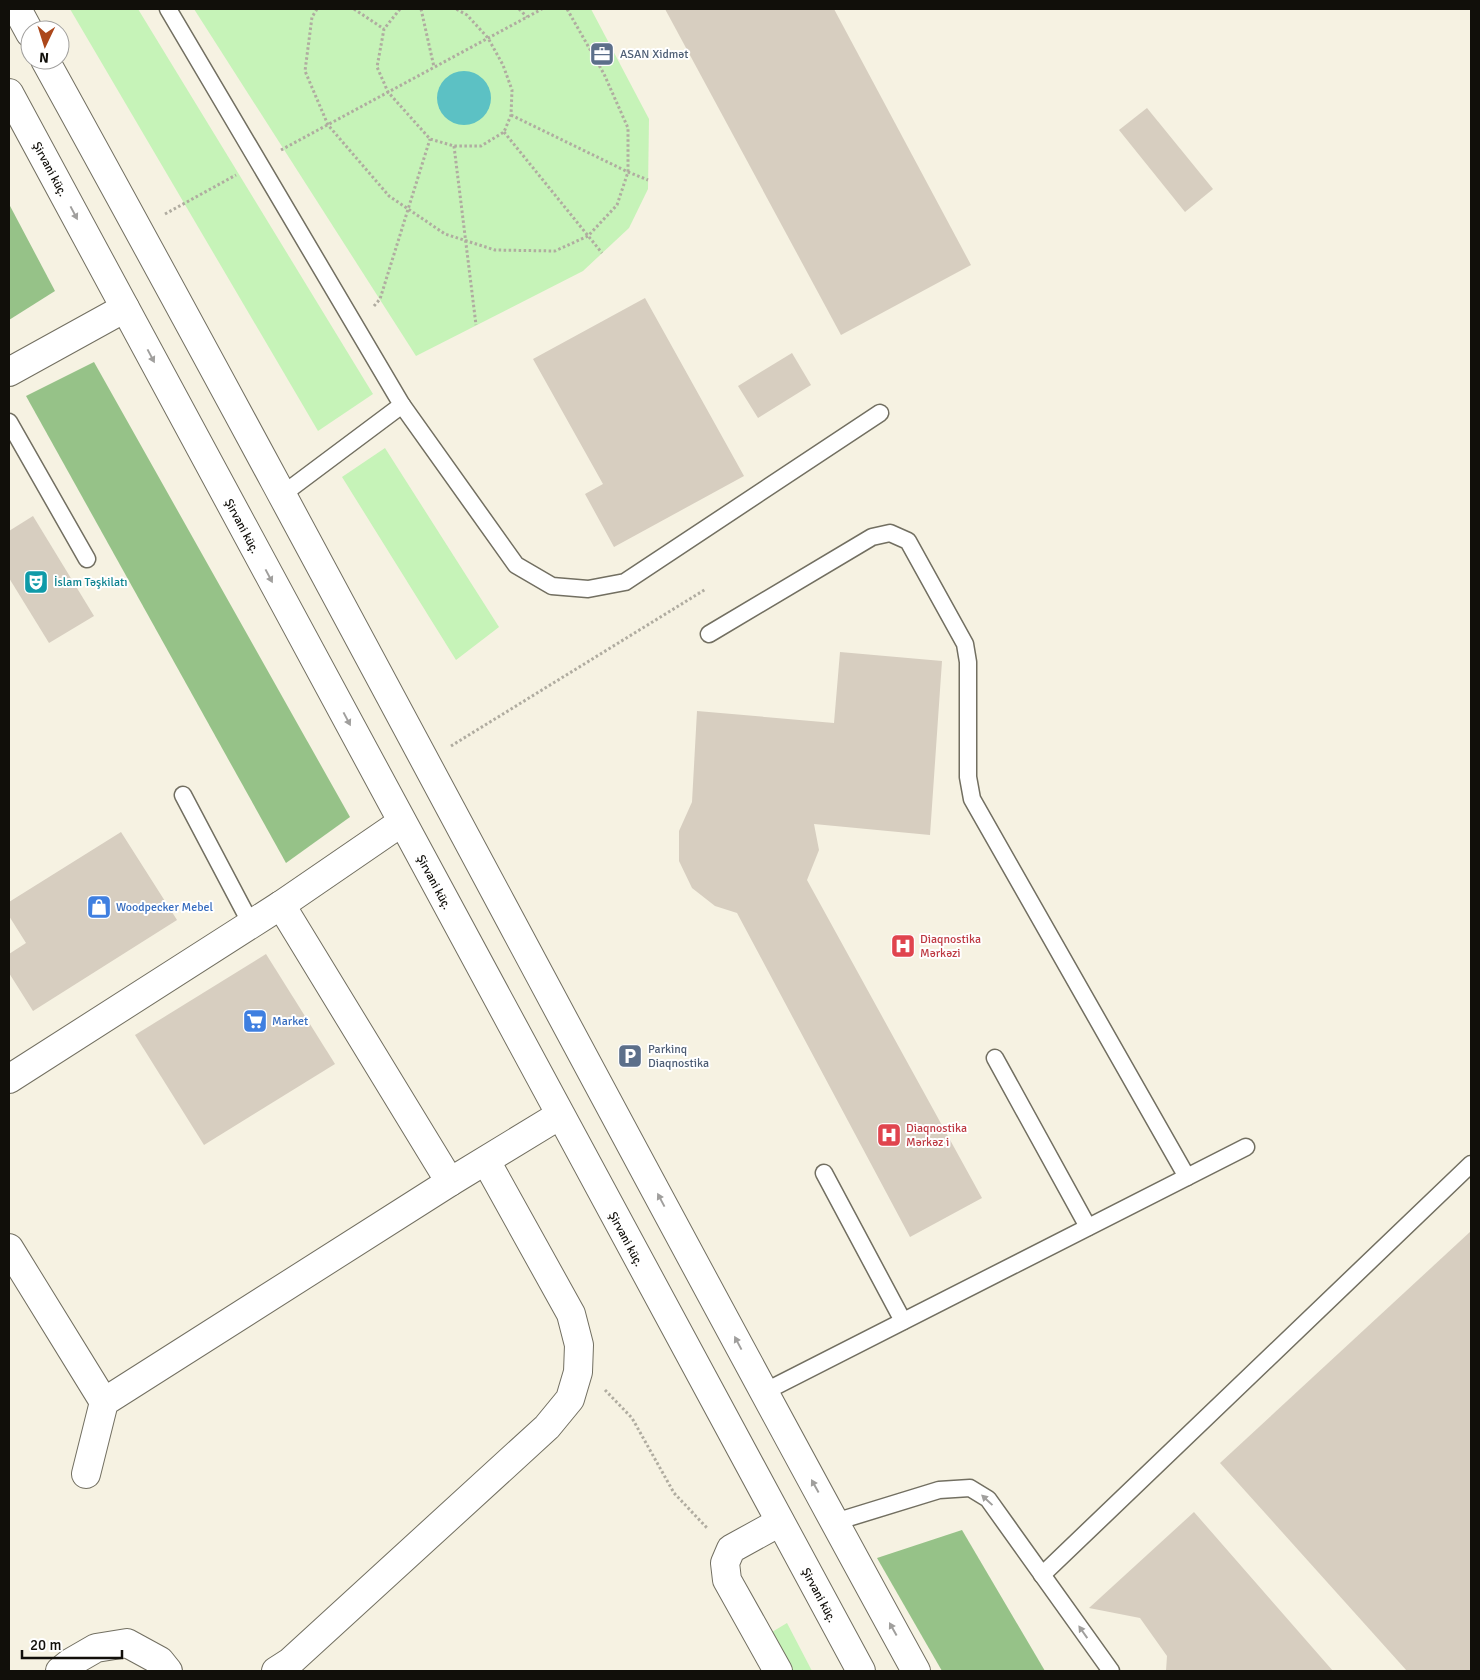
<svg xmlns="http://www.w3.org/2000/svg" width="1480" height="1680" viewBox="0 0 1480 1680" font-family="Signika,sans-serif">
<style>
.green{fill:#c6f3b8}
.forest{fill:#96c288}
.water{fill:#5cc1c4}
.building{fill:#d7cec0}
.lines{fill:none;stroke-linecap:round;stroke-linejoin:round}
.service-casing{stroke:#726f61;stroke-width:19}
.minor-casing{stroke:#726f61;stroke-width:30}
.trunk-casing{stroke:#726f61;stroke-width:30}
.path{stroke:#b0aca0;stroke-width:3;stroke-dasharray:2.5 2.5;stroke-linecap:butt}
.service{stroke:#fff;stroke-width:16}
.minor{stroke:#fff;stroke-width:28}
.trunk{stroke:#fff;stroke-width:28}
.oneway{fill:#a09f9d}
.labels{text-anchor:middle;stroke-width:4;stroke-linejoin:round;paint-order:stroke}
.service-label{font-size:12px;fill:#4e5e75;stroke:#fff;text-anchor:start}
.street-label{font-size:12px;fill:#110f0a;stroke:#fff}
.culture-label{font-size:12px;fill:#0d838f;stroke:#fff;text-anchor:start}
.shop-label{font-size:12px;fill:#366cbe;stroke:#fff;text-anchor:start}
.health-label{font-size:12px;fill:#be3a42;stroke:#fff;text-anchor:start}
</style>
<rect width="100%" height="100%" fill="#f6f2e2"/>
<!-- green -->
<g class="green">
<path d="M70 9H138L373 394 318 431Z"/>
<path d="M194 9H591L649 119 648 189 629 228 583 271 416 356Z"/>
<path d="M385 448 499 627 456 660 342 477Z"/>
<path d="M787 1623 812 1671H785L767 1635Z"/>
</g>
<!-- forest -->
<g class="forest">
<path d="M9 204 55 291 9 320Z"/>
<path d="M94 362 350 817 286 863 26 396Z"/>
<path d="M962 1530 1045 1671H942L877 1558Z"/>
</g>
<!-- water -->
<circle class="water" cx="464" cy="98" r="27"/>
<!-- building -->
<g class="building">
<path d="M665 9H834L971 265 841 335Z"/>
<path d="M1147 108 1213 189 1185 212 1119 130Z"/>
<path d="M645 298 744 476 614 547 585 494 603 484 533 359Z"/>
<path d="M792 353 811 385 758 418 738 386Z"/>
<path d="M33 516 94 616 49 643 9 578V531Z"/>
<path d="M840 652 942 661 930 835 814 824 819 850 807 880 982 1198 910 1237 737 913 715 906 692 888 679 861V831L692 802 697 711 834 723Z"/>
<path d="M121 832 177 920 33 1011 9 973V954L26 943 9 916V902Z"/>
<path d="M266 954 335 1064 204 1145 135 1035Z"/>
<path d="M1471 1231V1671H1407L1220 1463Z"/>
<path d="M1194 1512 1333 1671H1166L1167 1656 1140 1618 1089 1608Z"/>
</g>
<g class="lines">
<defs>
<g id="service">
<path d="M168 9 402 405 283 494"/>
<path d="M402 405 516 565 552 586 588 589 625 582 880 413"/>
<path d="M9 422 87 559"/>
<path d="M709 634 872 537 890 533 908 541 965 644 968 662V777L972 799 1187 1177"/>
<path d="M183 795 251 924"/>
<path d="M995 1058 1088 1227"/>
<path d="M824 1173 903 1321"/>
<path d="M764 1392 1246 1147"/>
<path d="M835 1522 939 1490 970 1488 988 1499 1111 1671"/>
<path d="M1042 1575 1471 1164"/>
</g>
<g id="minor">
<path d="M9 372 125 308"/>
<path d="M281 905 450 1182"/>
<path d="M9 1079 281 905 402 822"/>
<path d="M9 1248 104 1402"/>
<path d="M86 1474 104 1402 450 1182 560 1115"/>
<path d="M60 1671 70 1663 96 1648 127 1643 160 1661 168 1671"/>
<path d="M276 1671 290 1662 547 1427 570 1399 578 1372 579 1345 571 1314 486 1161"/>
<path d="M778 1671 727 1580 725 1563 731 1549 780 1522"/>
</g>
<g id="trunk">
<path d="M17 9 30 33"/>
<path d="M45 60C340 594 622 1136 916 1671"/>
<path d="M9 93 861 1671"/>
</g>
</defs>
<!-- service casing -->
<use href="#service" class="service-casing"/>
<!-- minor casing -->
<use href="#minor" class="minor-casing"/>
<!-- trunk casing -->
<use href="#trunk" class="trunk-casing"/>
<!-- path -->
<g class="path">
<path d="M317 9 312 17 305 71 328 125 389 196 445 234 495 250 555 251 588 236 617 205 628 172V128L604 74 567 9"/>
<path d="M354 9 384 29"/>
<path d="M400 9 384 29 377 67 388 92 430 139 454 146H481L504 132 511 115 512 90 503 65 488 38 467 15 456 9"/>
<path d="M421 9 434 67"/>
<path d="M519 9 527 17"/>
<path d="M511 115 628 172 648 180"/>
<path d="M504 132 602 253"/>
<path d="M454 146 476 325"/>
<path d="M281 150 542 9"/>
<path d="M165 214 236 175"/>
<path d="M374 306 380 299 430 139"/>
<path d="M451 746 706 589"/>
<path d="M605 1390 632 1418 674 1493 708 1529"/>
</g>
<!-- service -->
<use href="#service" class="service"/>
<!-- minor -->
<use href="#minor" class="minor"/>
<!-- trunk -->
<use href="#trunk" class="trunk"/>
</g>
<!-- one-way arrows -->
<defs><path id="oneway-solid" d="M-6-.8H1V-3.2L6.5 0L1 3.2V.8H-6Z" transform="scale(1.25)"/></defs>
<g class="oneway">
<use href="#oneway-solid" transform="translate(74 213) rotate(62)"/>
<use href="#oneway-solid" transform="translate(151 356) rotate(62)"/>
<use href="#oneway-solid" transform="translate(269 576) rotate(62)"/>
<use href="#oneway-solid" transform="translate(347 719) rotate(62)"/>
<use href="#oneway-solid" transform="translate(661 1200) rotate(-118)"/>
<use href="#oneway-solid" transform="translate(738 1343) rotate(-118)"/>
<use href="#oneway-solid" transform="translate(815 1486) rotate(-119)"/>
<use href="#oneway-solid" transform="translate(987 1500) rotate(-137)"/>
<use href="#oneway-solid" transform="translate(893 1629) rotate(-119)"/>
<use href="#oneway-solid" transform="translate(1083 1632) rotate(-125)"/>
</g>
<!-- icons -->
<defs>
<symbol id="office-square" viewBox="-11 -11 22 22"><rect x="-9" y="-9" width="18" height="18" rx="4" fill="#5c6f8a" stroke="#fff"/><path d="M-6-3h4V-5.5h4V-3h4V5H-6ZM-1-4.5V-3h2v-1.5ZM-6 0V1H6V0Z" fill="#fff"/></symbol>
<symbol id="theatre-square" viewBox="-11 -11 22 22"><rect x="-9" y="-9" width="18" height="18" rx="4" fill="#0f9aa8" stroke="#fff"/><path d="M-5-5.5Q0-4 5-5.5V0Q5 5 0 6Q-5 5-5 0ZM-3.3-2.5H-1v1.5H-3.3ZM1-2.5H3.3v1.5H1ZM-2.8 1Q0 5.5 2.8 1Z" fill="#fff"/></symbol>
<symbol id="shop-square" viewBox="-11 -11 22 22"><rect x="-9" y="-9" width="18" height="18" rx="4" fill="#3f7fe0" stroke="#fff"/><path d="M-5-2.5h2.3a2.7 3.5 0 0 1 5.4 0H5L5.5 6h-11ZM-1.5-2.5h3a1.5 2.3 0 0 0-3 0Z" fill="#fff"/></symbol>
<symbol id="hospital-square" viewBox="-11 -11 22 22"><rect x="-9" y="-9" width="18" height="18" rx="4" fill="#e0444e" stroke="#fff"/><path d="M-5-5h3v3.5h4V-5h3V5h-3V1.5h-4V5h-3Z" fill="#fff"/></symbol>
<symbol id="supermarket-square" viewBox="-11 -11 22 22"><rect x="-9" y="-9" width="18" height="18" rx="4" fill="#3f7fe0" stroke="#fff"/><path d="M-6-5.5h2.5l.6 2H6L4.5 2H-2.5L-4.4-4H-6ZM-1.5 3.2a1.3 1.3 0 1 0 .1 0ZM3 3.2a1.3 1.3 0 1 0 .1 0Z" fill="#fff"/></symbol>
<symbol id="parking-square" viewBox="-11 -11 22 22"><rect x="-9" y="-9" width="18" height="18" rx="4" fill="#5c6f8a" stroke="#fff"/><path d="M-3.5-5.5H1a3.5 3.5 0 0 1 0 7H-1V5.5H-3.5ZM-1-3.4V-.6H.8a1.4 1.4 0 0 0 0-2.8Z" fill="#fff"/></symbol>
</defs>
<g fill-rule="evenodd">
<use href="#office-square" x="588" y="40" width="28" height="28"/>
<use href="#theatre-square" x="22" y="568" width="28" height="28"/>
<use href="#shop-square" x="85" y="893" width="28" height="28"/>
<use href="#hospital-square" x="889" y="932" width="28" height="28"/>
<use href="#supermarket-square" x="241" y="1007" width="28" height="28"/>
<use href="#parking-square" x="616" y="1042" width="28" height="28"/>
<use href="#hospital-square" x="875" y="1121" width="28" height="28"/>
</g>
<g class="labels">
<!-- service labels -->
<g class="service-label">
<text x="620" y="58">ASAN Xidmət</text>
<text x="648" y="1053">Parkinq<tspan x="648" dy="14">Diaqnostika</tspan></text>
</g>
<!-- street labels -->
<g class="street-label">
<text transform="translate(50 169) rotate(62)" y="4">Şirvani küç.</text>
<text transform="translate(242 526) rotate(62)" y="4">Şirvani küç.</text>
<text transform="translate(434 882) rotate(62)" y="4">Şirvani küç.</text>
<text transform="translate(626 1239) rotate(62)" y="4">Şirvani küç.</text>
<text transform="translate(819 1595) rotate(62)" y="4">Şirvani küç.</text>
</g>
<!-- culture labels -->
<g class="culture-label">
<text x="54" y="586">İslam Təşkilatı</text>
</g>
<!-- shop labels -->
<g class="shop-label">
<text x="116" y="911">Woodpecker Mebel</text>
<text x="272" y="1025">Market</text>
</g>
<!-- health labels -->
<g class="health-label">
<text x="920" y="943">Diaqnostika<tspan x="920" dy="14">Mərkəzi</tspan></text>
<text x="906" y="1132">Diaqnostika<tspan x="906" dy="14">Mərkəz i</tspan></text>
</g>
</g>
<!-- border -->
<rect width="1480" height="1680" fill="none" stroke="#110f0a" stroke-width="20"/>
<!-- north arrow -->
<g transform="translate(45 45) rotate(184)"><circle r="24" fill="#ffffff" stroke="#a09f9d"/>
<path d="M0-4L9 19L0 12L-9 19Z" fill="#ac471a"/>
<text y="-8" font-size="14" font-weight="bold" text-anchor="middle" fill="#110f0a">N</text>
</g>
<!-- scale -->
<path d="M22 1650v8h100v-8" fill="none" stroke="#110f0a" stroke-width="2.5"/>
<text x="30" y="1650" font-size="15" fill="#110f0a" stroke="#ffffff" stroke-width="4" paint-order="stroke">20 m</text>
</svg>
